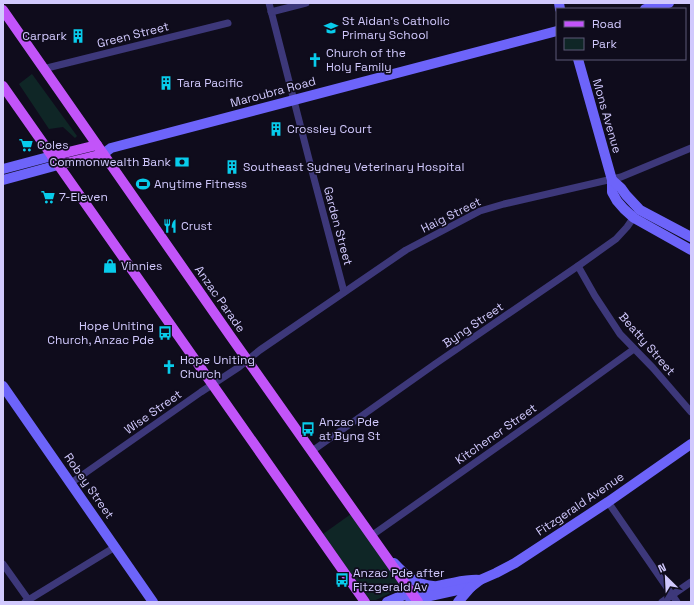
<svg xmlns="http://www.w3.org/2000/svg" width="694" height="605" viewBox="0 0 694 605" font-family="'Space Grotesk',sans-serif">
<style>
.green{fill:#0f2626}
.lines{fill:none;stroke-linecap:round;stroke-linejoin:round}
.street{stroke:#3d387a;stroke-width:7}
.secondary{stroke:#6d64fa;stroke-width:10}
.primary{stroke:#c254f9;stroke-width:10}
.labels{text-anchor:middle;stroke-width:3.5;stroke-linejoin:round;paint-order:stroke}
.poi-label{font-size:12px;fill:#d1c9fd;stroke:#0f0c1c;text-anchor:start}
.street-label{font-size:12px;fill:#d1c9fd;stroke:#0f0c1c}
</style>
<rect width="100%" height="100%" fill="#0f0c1c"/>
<!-- green -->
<g class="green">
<path d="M32 74 77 136 75 138 63 127 49 129 19 84Z"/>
<path d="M351 514 402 587 399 589 376 600H370L323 534Z"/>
</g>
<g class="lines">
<!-- street -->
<g class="street">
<path d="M269 3 312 171 344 292"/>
<path d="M271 12 306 3"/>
<path d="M43 69 228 23"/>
<path d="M578 266 595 296 620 334 653 368 691 412"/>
<path d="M312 451 435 364 578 266 616 239 627 227 636 214"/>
<path d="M71 483 201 392 239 367 260 350 406 250 480 211 504 204 621 177 691 148"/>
<path d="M608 502 677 602"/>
<path d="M371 536 544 414 634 349"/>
<path d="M3 564 30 602"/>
<path d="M25 602 115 547"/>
<path d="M662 602 691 582"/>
</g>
<!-- secondary -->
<g class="secondary">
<path d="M559 3 560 9"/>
<path d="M645 9 669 3"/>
<path d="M578 59 612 180V192L617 201 624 209 634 218 691 250"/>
<path d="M103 154 111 148 557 31"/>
<path d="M3 169 52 156"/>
<path d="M3 180 58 165"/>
<path d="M612 180 621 188 626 195 640 210 691 237"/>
<path d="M3 386 153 602"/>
<path d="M394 563C406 576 415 584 433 586"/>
<path d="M387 602C406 593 426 588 447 584 458 582 468 579 480 580"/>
<path d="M410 602 430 596 471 587 480 580 496 573 515 563 608 502 691 444"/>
<path d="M458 602 471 587"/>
</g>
<!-- primary -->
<g class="primary">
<path d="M3 10 231 337 418 602"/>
<path d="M3 86 365 602"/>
<path d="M52 156 97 145"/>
<path d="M58 165 103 154"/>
</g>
</g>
<!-- icons -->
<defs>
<symbol id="school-bare" viewBox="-9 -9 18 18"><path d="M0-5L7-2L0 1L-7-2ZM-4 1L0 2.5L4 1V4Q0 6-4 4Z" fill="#08cceb" stroke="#0f0c1c" stroke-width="2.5" paint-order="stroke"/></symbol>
<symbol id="building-bare" viewBox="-9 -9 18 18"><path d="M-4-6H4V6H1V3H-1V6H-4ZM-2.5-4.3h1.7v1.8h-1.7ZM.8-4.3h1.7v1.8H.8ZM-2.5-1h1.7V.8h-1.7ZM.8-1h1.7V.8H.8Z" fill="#08cceb" stroke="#0f0c1c" stroke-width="2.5" paint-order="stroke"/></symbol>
<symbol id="church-bare" viewBox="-9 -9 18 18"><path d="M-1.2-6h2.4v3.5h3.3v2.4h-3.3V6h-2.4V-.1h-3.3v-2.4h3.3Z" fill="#08cceb" stroke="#0f0c1c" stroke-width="2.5" paint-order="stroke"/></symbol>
<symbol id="supermarket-bare" viewBox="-9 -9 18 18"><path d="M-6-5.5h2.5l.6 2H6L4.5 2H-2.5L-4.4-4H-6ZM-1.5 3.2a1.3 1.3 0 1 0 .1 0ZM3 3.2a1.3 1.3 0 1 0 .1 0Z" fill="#08cceb" stroke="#0f0c1c" stroke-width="2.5" paint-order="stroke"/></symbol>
<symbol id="bank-bare" viewBox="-9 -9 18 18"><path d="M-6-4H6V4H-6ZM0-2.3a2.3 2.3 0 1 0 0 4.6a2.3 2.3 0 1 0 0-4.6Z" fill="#08cceb" stroke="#0f0c1c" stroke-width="2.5" paint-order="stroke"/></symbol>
<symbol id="stadium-bare" viewBox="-9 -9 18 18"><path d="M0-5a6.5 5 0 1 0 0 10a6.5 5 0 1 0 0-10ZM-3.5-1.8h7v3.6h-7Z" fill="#08cceb" stroke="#0f0c1c" stroke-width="2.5" paint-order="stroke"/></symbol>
<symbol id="restaurant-bare" viewBox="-9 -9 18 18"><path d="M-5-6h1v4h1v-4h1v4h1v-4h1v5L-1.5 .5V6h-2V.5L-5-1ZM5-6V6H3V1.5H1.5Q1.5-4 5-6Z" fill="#08cceb" stroke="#0f0c1c" stroke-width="2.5" paint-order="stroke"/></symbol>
<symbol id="shop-bare" viewBox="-9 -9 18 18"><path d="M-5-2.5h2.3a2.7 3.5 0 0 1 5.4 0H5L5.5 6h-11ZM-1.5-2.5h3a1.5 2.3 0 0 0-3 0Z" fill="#08cceb" stroke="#0f0c1c" stroke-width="2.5" paint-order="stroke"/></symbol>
<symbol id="bus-bare" viewBox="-9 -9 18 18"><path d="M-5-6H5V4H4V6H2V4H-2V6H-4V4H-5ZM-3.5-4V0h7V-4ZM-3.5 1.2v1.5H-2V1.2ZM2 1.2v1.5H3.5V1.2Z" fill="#08cceb" stroke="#0f0c1c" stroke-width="2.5" paint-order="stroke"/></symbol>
</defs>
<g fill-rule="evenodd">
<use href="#school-bare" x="321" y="18" width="20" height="20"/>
<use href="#building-bare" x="68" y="26" width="20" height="20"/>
<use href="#church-bare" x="305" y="50" width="20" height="20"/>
<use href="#building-bare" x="156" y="73" width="20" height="20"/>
<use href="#building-bare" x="266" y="119" width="20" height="20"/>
<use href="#supermarket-bare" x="16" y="135" width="20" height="20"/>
<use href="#bank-bare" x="172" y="152" width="20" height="20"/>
<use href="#building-bare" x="222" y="157" width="20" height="20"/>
<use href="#stadium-bare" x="133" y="174" width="20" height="20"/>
<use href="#supermarket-bare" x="38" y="187" width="20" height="20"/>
<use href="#restaurant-bare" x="160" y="216" width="20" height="20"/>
<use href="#shop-bare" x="100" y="256" width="20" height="20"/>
<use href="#bus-bare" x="155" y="323" width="20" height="20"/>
<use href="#church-bare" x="159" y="357" width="20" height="20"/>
<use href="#bus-bare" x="298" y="419" width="20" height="20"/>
<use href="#bus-bare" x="332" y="570" width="20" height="20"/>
</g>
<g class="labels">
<!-- poi labels -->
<g class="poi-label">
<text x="342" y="25">St Aidan's Catholic<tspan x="342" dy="14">Primary School</tspan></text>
<text x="67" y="40" text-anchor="end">Carpark</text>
<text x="326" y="57">Church of the<tspan x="326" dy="14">Holy Family</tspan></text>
<text x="177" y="87">Tara Pacific</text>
<text x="287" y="133">Crossley Court</text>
<text x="37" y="149">Coles</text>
<text x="171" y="166" text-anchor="end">Commonwealth Bank</text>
<text x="243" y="171">Southeast Sydney Veterinary Hospital</text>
<text x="154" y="188">Anytime Fitness</text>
<text x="59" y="201">7-Eleven</text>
<text x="181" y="230">Crust</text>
<text x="121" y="270">Vinnies</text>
<text x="154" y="330" text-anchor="end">Hope Uniting<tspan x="154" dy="14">Church, Anzac Pde</tspan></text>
<text x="180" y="364">Hope Uniting<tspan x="180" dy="14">Church</tspan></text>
<text x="319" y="426">Anzac Pde<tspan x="319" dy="14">at Byng St</tspan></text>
<text x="353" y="577">Anzac Pde after<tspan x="353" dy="14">Fitzgerald Av</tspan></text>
</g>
<!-- street labels -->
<g class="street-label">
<text transform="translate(133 35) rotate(-14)" y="4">Green Street</text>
<text transform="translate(273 92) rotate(-15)" y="4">Maroubra Road</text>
<text transform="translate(607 116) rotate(74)" y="4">Mons Avenue</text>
<text transform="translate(451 215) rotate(-26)" y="4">Haig Street</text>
<text transform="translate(338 226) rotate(75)" y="4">Garden Street</text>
<text transform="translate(220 299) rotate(55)" y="4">Anzac Parade</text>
<text transform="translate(473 325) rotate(-34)" y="4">Byng Street</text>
<text transform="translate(647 344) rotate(49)" y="4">Beatty Street</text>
<text transform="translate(153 412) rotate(-35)" y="4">Wise Street</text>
<text transform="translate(496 434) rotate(-35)" y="4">Kitchener Street</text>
<text transform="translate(89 486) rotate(55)" y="4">Robey Street</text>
<text transform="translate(580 504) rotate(-34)" y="4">Fitzgerald Avenue</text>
</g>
</g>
<!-- border -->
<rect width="694" height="605" fill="none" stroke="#d1c9fd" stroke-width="8"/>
<!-- legend -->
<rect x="556" y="8" width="130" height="52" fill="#0f0c1c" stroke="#5d5876"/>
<rect x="564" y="21" width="20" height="6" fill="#c254f9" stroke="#5d5876"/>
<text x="592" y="28" font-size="12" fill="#d1c9fd">Road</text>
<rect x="564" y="38" width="20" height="12" fill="#0f2626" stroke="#5d5876"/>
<text x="592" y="48" font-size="12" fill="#d1c9fd">Park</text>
<!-- north arrow -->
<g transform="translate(666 577) rotate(336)" stroke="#0f0c1c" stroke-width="3" paint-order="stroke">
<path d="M0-3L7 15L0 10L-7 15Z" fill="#d1c9fd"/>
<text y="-6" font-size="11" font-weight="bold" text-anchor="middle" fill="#d1c9fd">N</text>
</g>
</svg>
